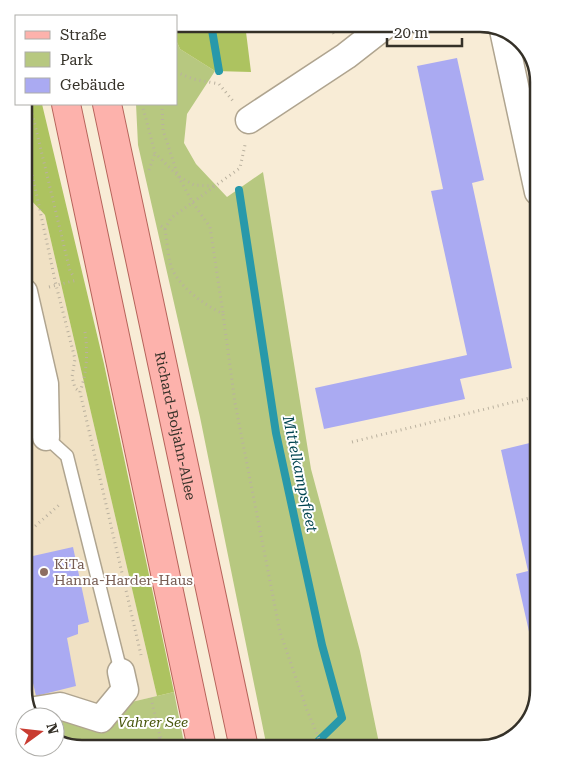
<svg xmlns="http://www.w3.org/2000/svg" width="562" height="772" viewBox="0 0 562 772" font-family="'Roboto Serif',serif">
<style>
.built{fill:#f0e1c4}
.green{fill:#b7c880}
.forest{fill:#adc360}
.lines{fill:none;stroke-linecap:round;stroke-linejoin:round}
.stream{stroke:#2899aa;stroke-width:8}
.building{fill:#aaaaf2}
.lane-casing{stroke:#afa48f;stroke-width:15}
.street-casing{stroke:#afa48f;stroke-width:29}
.primary-casing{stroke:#b6635a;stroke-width:30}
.path{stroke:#bab19f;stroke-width:3;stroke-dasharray:1 4;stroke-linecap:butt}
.lane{stroke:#fff;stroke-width:12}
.street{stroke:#fff;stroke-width:26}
.primary{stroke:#fdb2ac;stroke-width:28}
.education-dot{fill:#8d6e63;stroke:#fff;stroke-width:2}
.labels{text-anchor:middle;stroke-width:4;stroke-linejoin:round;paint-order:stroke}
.street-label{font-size:14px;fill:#353128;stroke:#fff}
.education-label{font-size:14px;fill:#785e54;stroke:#fff;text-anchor:start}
.park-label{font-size:14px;font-style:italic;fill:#49570d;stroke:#fff}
.water-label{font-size:15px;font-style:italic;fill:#004450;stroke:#fff}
.rim{fill:none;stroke:#353128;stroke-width:2.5}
</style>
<rect width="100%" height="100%" fill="#f8ecd6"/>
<!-- built -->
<path class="built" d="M24 178 28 197 45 215 157 696 55 720 31 717 24 690Z"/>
<!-- green -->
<g class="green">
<path d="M176 40 180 49 215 71 187 114 184 143 196 164 227 197 263 172 311 469 360 651 380 748H267L200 417 138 145 136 104H176Z"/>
<path d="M174 692 185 748H79L55 741V720Z"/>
</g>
<!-- forest -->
<g class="forest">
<path d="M176 24H245L251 72 215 71 180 49 176 40Z"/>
<path d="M24 104H42L104 364 174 692 157 696 45 215 28 197 24 178Z"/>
</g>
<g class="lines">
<!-- stream -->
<g class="stream">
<path d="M211 24 219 71"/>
<path d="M239 190 276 433 322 645 342 718 311 748"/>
</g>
</g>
<!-- building -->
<g class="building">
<path d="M271 24H299L297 32Z"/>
<path d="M457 58 484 180 472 183 512 368 460 379 465 399 324 429 315 388 467 355 431 191 443 189 417 66Z"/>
<path d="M538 441V667H537L516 574 528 571 501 450Z"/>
<path d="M73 547 89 622 78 625V634L67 638 76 686 36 696 30 670 24 674V558Z"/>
</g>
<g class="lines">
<defs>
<path id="lane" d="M46 437 67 456 121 672"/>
<g id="street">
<path d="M503 30 538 192"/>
<path d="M249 120 346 56 387 24"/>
<path d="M24 292 45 384 46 437"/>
<path d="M29 711 60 706 101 719 125 690 121 672"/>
</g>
<g id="primary">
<path d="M66 104 202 748"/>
<path id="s1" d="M107 104 244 748"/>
</g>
</defs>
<!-- lane casing -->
<use href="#lane" class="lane-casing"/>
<!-- street casing -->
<use href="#street" class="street-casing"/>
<!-- primary casing -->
<use href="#primary" class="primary-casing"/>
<!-- path -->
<g class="path">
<path d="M331 24 330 28 334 34"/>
<path d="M176 72 193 79 219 84 233 101"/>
<path d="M30 104 70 271 74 277"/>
<path d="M142 104 155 153 178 176 194 185 215 186"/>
<path d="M162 104 163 130 178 176 193 203 210 227 223 313"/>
<path d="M24 136 56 285 75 359 72 377 75 388 80 392"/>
<path d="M149 170 155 153"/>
<path d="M161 226 165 229C167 240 168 262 173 271 184 291 204 304 223 314L235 403 280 632 307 710 323 748"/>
<path d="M165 229 171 218 240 168 245 145"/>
<path d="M49 287 77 280"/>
<path d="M85 332C88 353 87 372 80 392L141 655"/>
<path d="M352 442 538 396"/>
<path d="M24 536 59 505"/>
<path d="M151 698 160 736 168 748"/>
<path d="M115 740 124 748"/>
<path d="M156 748 160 736"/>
</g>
<!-- lane -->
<use href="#lane" class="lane"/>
<!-- street -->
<use href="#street" class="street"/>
<!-- primary -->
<use href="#primary" class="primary"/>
</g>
<!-- markers -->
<circle class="education-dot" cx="44" cy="572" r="5"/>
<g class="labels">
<!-- street labels -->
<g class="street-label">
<text dy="5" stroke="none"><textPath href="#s1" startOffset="329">Richard-Boljahn-Allee</textPath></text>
</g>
<!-- education labels -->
<g class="education-label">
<text x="54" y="569">KiTa<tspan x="54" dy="16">Hanna-Harder-Haus</tspan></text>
</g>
<!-- park labels -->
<g class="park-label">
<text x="153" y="727">Vahrer See</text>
</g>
<!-- water labels -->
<g class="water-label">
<text transform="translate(300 474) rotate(78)" y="5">Mittelkampsfleet</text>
</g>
</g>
<!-- crop -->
<path d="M0 0H562V772H0ZM82 32H480A50 50 0 0 1 530 82V690A50 50 0 0 1 480 740H82A50 50 0 0 1 32 690V82A50 50 0 0 1 82 32Z" fill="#fff" fill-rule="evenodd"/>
<path class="rim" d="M82 32H480A50 50 0 0 1 530 82V690A50 50 0 0 1 480 740H82A50 50 0 0 1 32 690V82A50 50 0 0 1 82 32Z"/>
<!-- legend -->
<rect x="15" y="15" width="162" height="90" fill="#ffffff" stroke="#aeada9"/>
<rect x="25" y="31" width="25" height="8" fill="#fdb2ac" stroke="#aeada9"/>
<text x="60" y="40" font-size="15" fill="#353128">Straße</text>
<rect x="25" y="52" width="25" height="15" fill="#b7c880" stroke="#aeada9"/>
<text x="60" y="65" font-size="15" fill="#353128">Park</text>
<rect x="25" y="78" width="25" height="15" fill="#aaaaf2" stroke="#aeada9"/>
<text x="60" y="90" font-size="15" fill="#353128">Gebäude</text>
<!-- north arrow -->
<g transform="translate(40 732) rotate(75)"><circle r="24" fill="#ffffff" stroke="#aeada9"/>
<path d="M0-4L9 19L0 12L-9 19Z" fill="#c93c31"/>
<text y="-8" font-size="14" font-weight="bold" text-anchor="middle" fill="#353128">N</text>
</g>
<!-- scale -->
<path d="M387 38v8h75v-8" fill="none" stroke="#353128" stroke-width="2.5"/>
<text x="394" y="38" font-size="15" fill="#353128" stroke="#ffffff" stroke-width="4" paint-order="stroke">20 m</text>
</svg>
